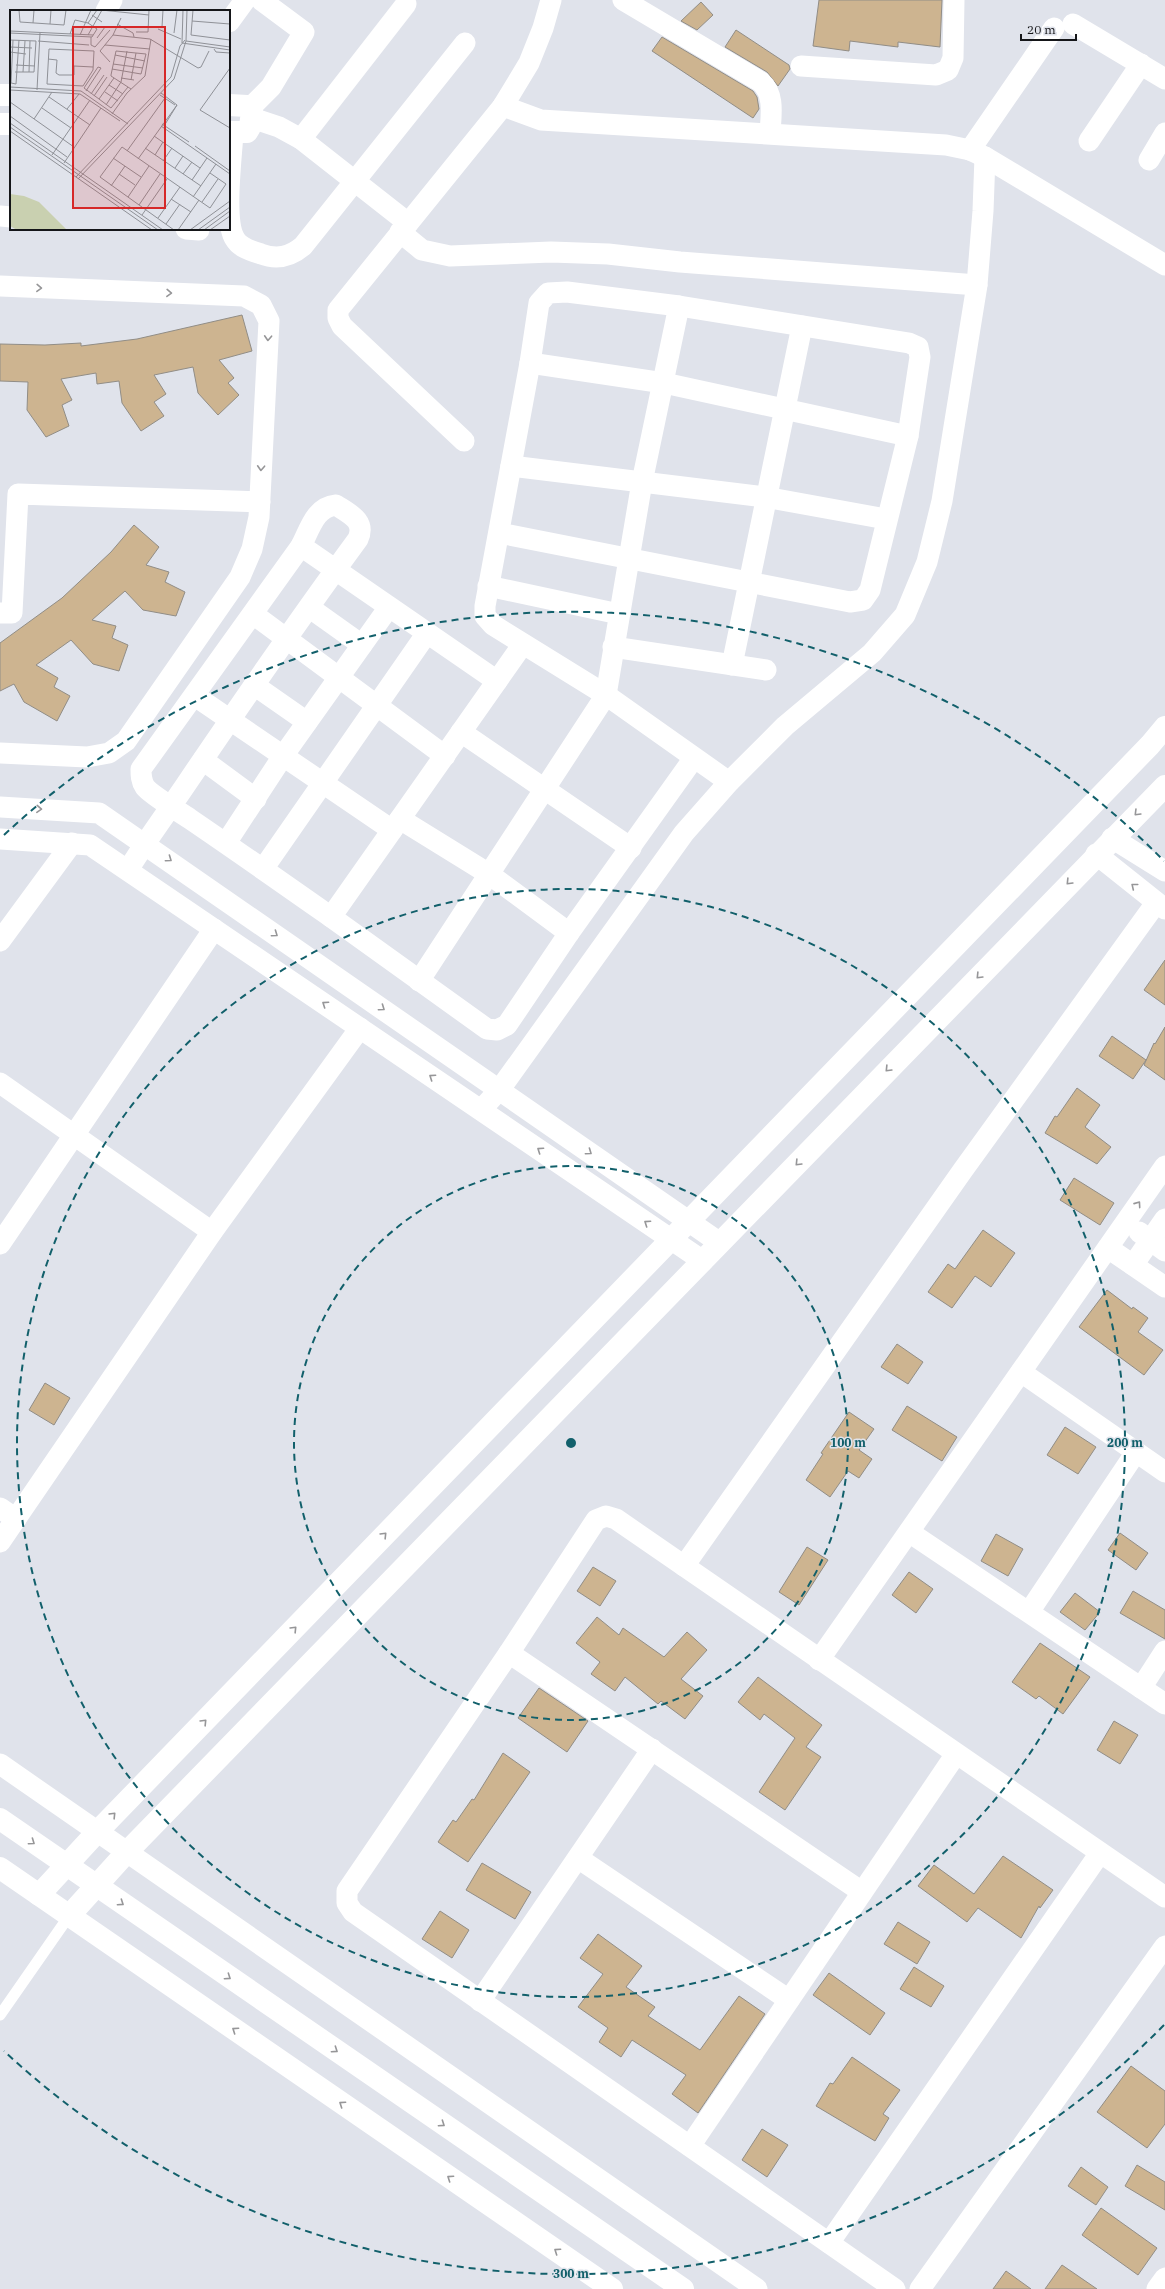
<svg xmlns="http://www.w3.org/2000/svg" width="1165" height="2289" viewBox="0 0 1165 2289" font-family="'IBM Plex Serif',serif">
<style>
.building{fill:#cdb490;stroke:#918d86}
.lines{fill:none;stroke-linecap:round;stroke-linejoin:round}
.lane{stroke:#fff;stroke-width:11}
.street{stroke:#fff;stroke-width:21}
.secondary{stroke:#fff;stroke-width:22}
.oneway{stroke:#969698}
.ring{fill:none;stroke:#12606b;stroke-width:2;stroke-dasharray:7 5}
.inset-road{fill:none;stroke:#8f9197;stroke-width:1}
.view{fill:#d62828;fill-opacity:0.15;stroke:#d62828;stroke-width:2}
.inset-edge{fill:none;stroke:#151619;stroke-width:2}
.centre{fill:#12606b;stroke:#e0e3eb;stroke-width:2}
.ring-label{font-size:12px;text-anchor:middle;font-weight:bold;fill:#12606b;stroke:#e0e3eb;stroke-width:3;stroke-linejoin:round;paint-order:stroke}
</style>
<rect width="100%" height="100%" fill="#e0e3eb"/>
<!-- building -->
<g class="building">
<path d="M819 0H942L940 47 898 42V47L850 41 849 51 813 46Z"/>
<path d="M701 2 713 15 697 30 681 21Z"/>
<path d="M736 30 789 65 790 69 778 86 767 72 725 47Z"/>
<path d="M662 37 753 91 757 97 759 109 753 118 652 51Z"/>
<path d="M242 315 252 351 219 360 234 378 228 383 239 395 218 415 198 393 193 367 154 375 166 394 154 402 164 416 141 431 122 403 119 381 97 384 96 373 61 379 72 400 62 405 69 426 46 437 27 410 28 382 0 381V344L45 345 81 343V346L137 339Z"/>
<path d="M134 525 159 547 146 565 169 572 165 582 185 592 176 616 143 610 125 591 92 620 116 626 112 638 128 645 119 671 93 664 71 640 36 665 58 678 54 687 70 696 57 721 24 702 14 684 0 691V643L62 598 111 552Z"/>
<path d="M1165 960V1005L1144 990Z"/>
<path d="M1165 1027V1080L1144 1065 1154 1043 1155 1044Z"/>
<path d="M1112 1036 1146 1060 1133 1079 1099 1056Z"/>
<path d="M1077 1088 1100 1105 1085 1127 1111 1147 1097 1164 1045 1133 1055 1116 1057 1117Z"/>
<path d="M1074 1178 1114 1203 1100 1225 1060 1200Z"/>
<path d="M983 1230 1015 1253 991 1287 975 1276 952 1308 928 1292 948 1264 955 1269Z"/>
<path d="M1107 1290 1132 1309 1133 1307 1148 1318 1138 1332 1163 1350 1144 1375 1079 1327Z"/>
<path d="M897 1344 923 1362 908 1384 881 1367Z"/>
<path d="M45 1383 70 1398 54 1425 29 1410Z"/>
<path d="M907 1406 957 1437 942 1461 892 1430Z"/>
<path d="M849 1412 874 1429 859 1450 872 1459 859 1478 848 1471 830 1497 806 1480 823 1454 821 1453Z"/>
<path d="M1065 1427 1096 1447 1078 1474 1047 1455Z"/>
<path d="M1120 1533 1148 1553 1136 1570 1108 1550Z"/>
<path d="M996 1534 1023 1549 1008 1576 981 1561Z"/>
<path d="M807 1547 828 1560 799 1605 779 1592Z"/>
<path d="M593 1567 616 1581 600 1606 577 1591Z"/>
<path d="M909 1572 933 1589 916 1613 892 1595Z"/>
<path d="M1133 1591 1165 1610V1639L1120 1613Z"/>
<path d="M1075 1593 1100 1612 1085 1630 1060 1612Z"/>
<path d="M597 1617 619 1635 623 1628 664 1657 687 1632 707 1650 681 1679 703 1696 685 1719 661 1701 658 1704 625 1677 615 1691 591 1674 600 1662 576 1643Z"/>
<path d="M1040 1643 1090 1677 1063 1714 1039 1696 1036 1699 1012 1682Z"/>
<path d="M758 1677 822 1725 806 1747 821 1757 785 1810 759 1792 795 1738 764 1714 760 1720 738 1702Z"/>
<path d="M539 1688 588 1721 567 1752 518 1718Z"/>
<path d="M1114 1721 1138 1735 1120 1764 1097 1750Z"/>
<path d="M503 1753 530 1772 468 1862 438 1842 453 1820 456 1822 472 1799 474 1800Z"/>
<path d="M1003 1856 1053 1890 1040 1908 1039 1906 1021 1938 978 1908 967 1922 918 1886 934 1865 974 1894Z"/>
<path d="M482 1863 531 1892 515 1919 466 1890Z"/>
<path d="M440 1911 469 1930 452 1958 422 1939Z"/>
<path d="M898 1922 930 1942 917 1964 884 1944Z"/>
<path d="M598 1934 642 1966 626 1987 655 2007 648 2016 700 2050 739 1996 765 2014 698 2113 672 2094 686 2075 632 2040 621 2057 599 2042 608 2028 578 2007 603 1974 580 1958Z"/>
<path d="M914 1967 944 1986 931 2007 900 1989Z"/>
<path d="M829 1973 885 2013 870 2035 813 1995Z"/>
<path d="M852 2057 900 2090 883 2114 889 2118 875 2141 816 2106 830 2083 833 2084Z"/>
<path d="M1131 2066 1165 2091V2124L1147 2148 1097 2112Z"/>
<path d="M762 2129 788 2145 767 2177 742 2160Z"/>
<path d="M1137 2165 1165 2182V2210L1125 2186Z"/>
<path d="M1081 2167 1108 2187 1096 2205 1068 2186Z"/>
<path d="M1101 2208 1157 2248 1138 2275 1082 2235Z"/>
<path d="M1062 2265 1097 2289H1045Z"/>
<path d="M1006 2271 1031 2289H993Z"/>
</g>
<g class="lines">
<!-- lane -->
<path class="lane" d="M0 2015 69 1916"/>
<!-- street -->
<g class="street">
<path d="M623 0 761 82C775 95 771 115 770 133"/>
<path d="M106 11 112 0"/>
<path d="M229 22 245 0"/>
<path d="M1073 24 1165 79"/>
<path d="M801 66 936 75 948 70 953 58 954 0"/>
<path d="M503 106 541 120 946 145 970 150 985 157 1165 265"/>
<path d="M250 108 271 87 304 32 261 0"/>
<path d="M252 118 279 127 301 139 408 223"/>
<path d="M233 132C232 156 223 221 235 239 240 248 252 251 261 254 277 260 290 257 303 246L465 43"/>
<path d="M301 139 406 4"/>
<path d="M1089 141 1141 64"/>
<path d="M970 150 1054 28"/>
<path d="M1149 160 1165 133"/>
<path d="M0 216 11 217"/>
<path d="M186 229 199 230"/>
<path d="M400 232 422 250 450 256 551 252 608 254 680 262 977 285"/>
<path d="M0 286 244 296 261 305 269 321 259 517 252 549 240 577 126 741 109 753 87 757 0 753"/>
<path d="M530 363 664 383 908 436"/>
<path d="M464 441 342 326 338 318V310L503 106 529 63 543 28 551 0"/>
<path d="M511 466 765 497 886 519"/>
<path d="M499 533 850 602 863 600 870 590 908 436 920 357 918 347 909 343 679 306 567 292 548 293 539 303 530 363 485 606V616L493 625 606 695 729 782"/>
<path d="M301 546 497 681"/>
<path d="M488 586 619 614"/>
<path d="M310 608 362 645"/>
<path d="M0 613H12L18 494 260 502"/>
<path d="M253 614 445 756"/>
<path d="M523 644 331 917 487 1029 497 1030 507 1025 569 933 694 758"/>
<path d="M613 647 766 670"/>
<path d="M732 665 802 326"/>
<path d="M254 685 307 722"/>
<path d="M195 696 392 830"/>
<path d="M461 732 631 848"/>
<path d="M203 760 256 799"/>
<path d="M0 807 99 813 720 1243"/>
<path d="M400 819 489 874 569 933"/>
<path d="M1112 838 1165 871"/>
<path d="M0 839 90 845 703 1261"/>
<path d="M226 843 283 756 389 607"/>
<path d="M1096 854 1165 909"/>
<path d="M263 869 427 633"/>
<path d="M128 870C147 839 169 810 189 780 244 699 300 618 358 539 366 521 350 514 336 505 315 507 310 529 301 546L141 769C141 775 141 781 145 787 151 795 180 812 190 819 237 851 284 884 331 917"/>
<path d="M0 941 72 843"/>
<path d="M419 981 606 695 642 482 679 306"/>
<path d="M0 1083 212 1232"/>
<path d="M481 1110 500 1089 684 833 729 782 785 726 872 653 905 615 927 562 942 501 977 285 983 211 985 157"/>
<path d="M1139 1232 1165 1251"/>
<path d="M0 1244 214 929"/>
<path d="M1108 1248 1165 1287"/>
<path d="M1133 1265 1165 1219"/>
<path d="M1021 1372 1165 1472"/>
<path d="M0 1508 16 1519"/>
<path d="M909 1532 1165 1704"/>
<path d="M0 1542 212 1232 360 1028"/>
<path d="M684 1566 963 1170 1156 903"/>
<path d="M1029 1612 1136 1452"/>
<path d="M509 1653 862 1892"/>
<path d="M819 1660 1165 1166"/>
<path d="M1141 1688 1165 1651"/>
<path d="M0 1764 757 2289"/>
<path d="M578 1858 789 2000"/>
<path d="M480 2001 652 1749"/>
<path d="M690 2146 956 1754"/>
<path d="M829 2243 1100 1853"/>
<path d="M895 2289 353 1912 347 1903V1891L509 1653 596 1520 606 1516 616 1519 1165 1897"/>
<path d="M920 2289 1165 1946"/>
<path d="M1157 2289 1165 2278"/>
</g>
<!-- secondary -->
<g class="secondary">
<path d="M0 95H11"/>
<path d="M229 105 247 106 252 111 250 127 247 132H229"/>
<path d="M0 124H11"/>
<path d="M0 1819 683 2289"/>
<path d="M0 1868 612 2289"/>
<path d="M39 1895 98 1831 1150 745 1165 727"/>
<path d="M69 1916 126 1853 1165 786"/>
</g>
</g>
<!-- one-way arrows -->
<defs><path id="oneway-chevron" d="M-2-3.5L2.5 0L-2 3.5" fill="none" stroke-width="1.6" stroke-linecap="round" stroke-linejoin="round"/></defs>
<g class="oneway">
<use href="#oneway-chevron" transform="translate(39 288) rotate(2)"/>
<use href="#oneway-chevron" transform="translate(169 293) rotate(2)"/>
<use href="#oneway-chevron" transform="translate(268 338) rotate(93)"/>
<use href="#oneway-chevron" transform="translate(261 468) rotate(93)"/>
<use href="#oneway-chevron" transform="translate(39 809) rotate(3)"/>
<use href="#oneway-chevron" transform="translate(1137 813) rotate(135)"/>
<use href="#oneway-chevron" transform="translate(169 859) rotate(35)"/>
<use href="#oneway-chevron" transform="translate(1069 882) rotate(134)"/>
<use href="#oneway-chevron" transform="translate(1134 886) rotate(-141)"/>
<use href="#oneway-chevron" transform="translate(275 934) rotate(35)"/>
<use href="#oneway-chevron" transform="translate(979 976) rotate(134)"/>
<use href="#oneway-chevron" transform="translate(325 1004) rotate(-146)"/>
<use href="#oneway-chevron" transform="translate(382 1008) rotate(35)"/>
<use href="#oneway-chevron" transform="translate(888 1069) rotate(134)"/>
<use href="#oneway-chevron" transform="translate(432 1077) rotate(-146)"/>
<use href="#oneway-chevron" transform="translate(540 1150) rotate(-146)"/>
<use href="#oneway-chevron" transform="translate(589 1152) rotate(35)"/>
<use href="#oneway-chevron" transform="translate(798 1163) rotate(134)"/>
<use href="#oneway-chevron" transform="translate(1138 1204) rotate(-55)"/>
<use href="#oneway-chevron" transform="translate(647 1223) rotate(-146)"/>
<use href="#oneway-chevron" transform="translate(384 1535) rotate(-46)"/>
<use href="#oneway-chevron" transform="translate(294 1629) rotate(-46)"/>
<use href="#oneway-chevron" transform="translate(204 1722) rotate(-46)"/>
<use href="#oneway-chevron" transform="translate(113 1815) rotate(-46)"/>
<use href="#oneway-chevron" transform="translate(32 1842) rotate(35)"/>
<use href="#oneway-chevron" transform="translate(121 1903) rotate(34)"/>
<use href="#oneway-chevron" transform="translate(228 1977) rotate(34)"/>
<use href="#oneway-chevron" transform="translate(235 2030) rotate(-146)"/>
<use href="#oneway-chevron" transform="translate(335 2050) rotate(34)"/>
<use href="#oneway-chevron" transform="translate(342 2104) rotate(-146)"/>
<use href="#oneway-chevron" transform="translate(442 2124) rotate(34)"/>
<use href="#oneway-chevron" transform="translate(450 2178) rotate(-146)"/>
<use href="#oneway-chevron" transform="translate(557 2251) rotate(-146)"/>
</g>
<!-- distance rings -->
<g class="ring">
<circle cx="571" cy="1443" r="277"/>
<circle cx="571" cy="1443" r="554"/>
<path d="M1164 2025A831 831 0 0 1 4 2051M4 835A831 831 0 0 1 1164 861"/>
</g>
<!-- overview -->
<g transform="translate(10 10)">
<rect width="220" height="220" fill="#e0e3eb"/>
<path d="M0 184 14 186 29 192 57 220H7L0 216Z" fill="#c9d0b0"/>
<path class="inset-road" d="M9 0 10 12 54 15 56 0M91 0 139 5M173 0 172 33 220 40M177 0 176 31 220 37M183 0 181 25 220 30M82 5 92 12M182 11 220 14M23 13 24 0M40 14 41 0M107 14 123 23 124 27M152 17 153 0M148 19 171 29M0 21 83 25M126 22H138L139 0M0 23 82 27 87 19 78 13 87 0M164 23 167 0M60 24 65 10 78 13M70 25 81 0M78 25 92 0M103 25 140 29 188 58 191 57 199 41M81 27V35L85 37 100 20M87 28 95 17M0 30 26 31 24 62H5M3 30 1 73 6 74 9 30M28 31 79 35M95 35 140 39M0 37 22 38M39 39 84 41 83 60 73 76 37 74ZM204 39 206 42 220 43M0 42 16 44M105 45 135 51M38 49 47 50 46 63 49 65H64V56L83 57M100 52 90 41 103 25 111 8M103 54 133 58M6 55 25 56M220 58 190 100 220 118M102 59 131 64 136 44 106 41 101 65V66L121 79M13 62 15 31M19 62 20 31M104 68 89 89 101 98 118 77M111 68 124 70M121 70 126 43M99 75 113 84M0 77 71 81 118 114M0 80 70 84 110 111M27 80 30 23M76 81 91 58M95 82 108 91M151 83 167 95M81 84 94 65M150 85 165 95M84 86 97 67M39 87 80 115M89 89 74 78 88 57 91 58M0 92 64 137M96 95 111 72 117 41M32 98 61 118M57 99 69 84M102 104 117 83 135 66 141 29M0 106 57 147M24 109 42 82M0 113 153 220M152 114 179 132M151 116 220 164M154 116 167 95M0 117 148 220M0 121 142 220M144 126 190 158M185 136 220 161M135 138 191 176M117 141 155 88M42 145 80 90M145 145 153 132M103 148 131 167M128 149 167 95M153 151 162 138M54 153 91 98M165 158 173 146M109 164 125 175M173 164 182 152M66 167 161 67 170 36 175 30M68 169 164 69 176 31M182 170 197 148M101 176 115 156M118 187 139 156M183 187 206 154M161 189 181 202M192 192 208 169M129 195 150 164M132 205 157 169M148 208 170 177M156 214 170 194M164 220 90 167 112 137 200 198 216 174 200 163M168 220 189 190M180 220 220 191M188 220 220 197M194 220 220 201M200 220 220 206"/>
<path class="view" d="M63 17H155V198H63Z"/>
<rect width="220" height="220" class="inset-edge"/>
</g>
<circle cx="571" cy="1443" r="6" class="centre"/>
<g class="ring-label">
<text x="848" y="1447">100 m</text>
<text x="1125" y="1447">200 m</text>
<text x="571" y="2278">300 m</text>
</g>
<!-- scale -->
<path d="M1021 34v6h55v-6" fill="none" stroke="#151619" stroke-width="2"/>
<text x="1027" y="34" font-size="12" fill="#151619" stroke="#e0e3eb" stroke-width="3" paint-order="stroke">20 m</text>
</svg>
